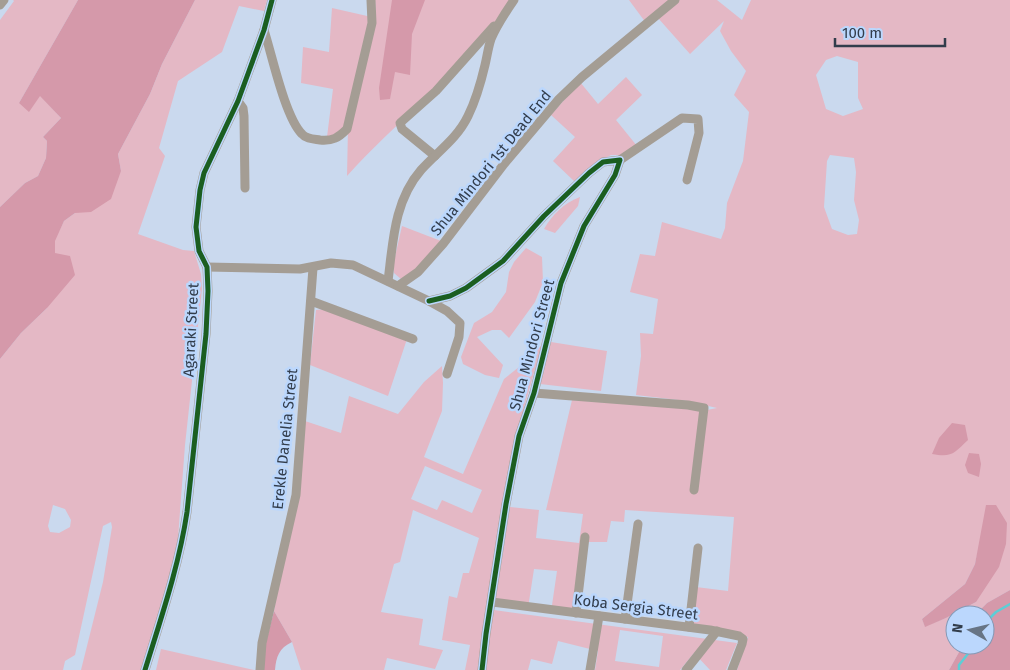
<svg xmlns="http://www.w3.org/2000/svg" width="1010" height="670" viewBox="0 0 1010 670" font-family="'Fira Sans',sans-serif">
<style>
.green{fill:#e4b8c5;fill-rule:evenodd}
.forest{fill:#d599aa}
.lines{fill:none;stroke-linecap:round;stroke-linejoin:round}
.stream{stroke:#5dced6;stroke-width:2.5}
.minor{stroke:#a49d94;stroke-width:9}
.cycleway-casing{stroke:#bbd7fd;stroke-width:8}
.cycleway{stroke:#1b5e20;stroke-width:5}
.labels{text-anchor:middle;stroke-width:5;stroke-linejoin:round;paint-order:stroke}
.street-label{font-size:15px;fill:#323d4c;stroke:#bbd7fd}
</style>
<rect width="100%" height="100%" fill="#cad9ee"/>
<!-- green -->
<g class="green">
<path d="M13 0H78L19 103 40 95 61 118 43 137 47 141 46 158 38 176 25 183 0 207V20L14 1Z"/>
<path d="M195 0H267L264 11 239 6 222 52 178 81 159 148 165 156 138 234 183 250 194 251 201 274 202 289 185 445 178 538 170 578 141 670H81L103 582 112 527 111 522 103 526 75 655 65 661 63 670H0V359L21 333 47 308 55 253 54 241 64 221 75 213 121 171 118 154 150 94 162 64ZM53 505 65 509 71 520 70 527 59 533 50 532 48 526Z"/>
<path d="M375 0H514C486 35 455 69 423 100 398 125 371 149 347 176L348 128 337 135 327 137 333 89 301 83 303 47 329 52 332 8 376 18Z"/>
<path d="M629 0H671L646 23Z"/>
<path d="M678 0H717L742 20 751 0H1010V590L987 603 975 615H955V645H963L949 670H737L748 637 691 630 696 587 728 591 734 517 625 510 624 522 611 521 607 542H586L576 616 551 612 557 571 534 569 528 608 495 603 510 507 539 510 536 538 579 543 583 514 546 510 572 400 707 410 717 408 687 401 636 395 641 356 640 333 653 334 658 299 630 292 640 254 655 256 662 222 721 239 725 228 727 203 743 161 749 112 734 95 746 71 731 51 720 31 724 21 690 54 658 18ZM837 56 858 62V98L863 109 843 116 826 109 816 75 826 60ZM830 155 854 158 856 172 854 200 859 220 857 234 848 235 832 229 824 207 827 161ZM981 538 976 602 946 618 925 626 922 619 965 584 975 564Z"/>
<path d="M626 77 642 95 616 120 637 146 620 155H611L601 160 574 181 553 161 575 137 551 115 580 82 598 104Z"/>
<path d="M580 197 578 206 555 233 544 229C552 215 564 203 580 197Z"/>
<path d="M402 226 441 241 421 266 401 279 394 273V261Z"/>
<path d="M526 248 542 257 543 282 535 302 509 338 501 330H492L477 337 503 365 499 378 485 375 463 364 461 357 474 323 492 312 506 292 509 272 514 262Z"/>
<path d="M326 309 407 339 388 396 310 365 316 310Z"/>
<path d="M551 342 607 351 601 391 540 384Z"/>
<path d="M542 345 516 436 479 670H465L470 645 442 640 449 596 457 598 463 573H469L479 538 413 510 400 562 394 564 381 612 423 619 419 645 443 650 435 669 387 658 384 670H301L292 642 274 611 305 421 341 433 349 396 398 414 424 382 442 366 443 383 442 411 424 457 463 474 504 379 519 367ZM425 466 482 490 472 513 442 500 437 510 411 499Z"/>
<path d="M494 610 737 643 726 670H710L694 653 680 670H595L598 651 558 641 552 664 531 659 528 670H486L489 635ZM620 630 663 636 659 667 615 661Z"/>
<path d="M161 649 254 670H156Z"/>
</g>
<!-- forest -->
<g class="forest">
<path d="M78 0H195L162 64 150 94 118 154 121 171 111 199 91 212 75 213 64 221 55 241V253L70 256 75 275 47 308 21 333 0 359V207L25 183 38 176 46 158 47 141 43 137 61 118 40 96 29 112 19 103Z"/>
<path d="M392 0H425L412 34 410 75 395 72 390 99 380 100 379 88Z"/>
<path d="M952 423 965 425 968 440C954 453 952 458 932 454L939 438Z"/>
<path d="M969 453 979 454 981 464 979 477 968 473 965 465Z"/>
<path d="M986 505H996L1007 523 1006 544 999 567 976 602 946 618 925 627 922 619 965 584 975 564Z"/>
<path d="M1010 590V670H949L963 645H985V615H975L987 603Z"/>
<path d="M274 611 292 642C279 648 276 657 275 670H263L265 646Z"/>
</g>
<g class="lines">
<!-- stream -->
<g class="stream">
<path d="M985 623 996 612 1010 604"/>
<path d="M959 670V665L975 645"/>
</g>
<!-- minor -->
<g class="minor">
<path d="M0 5 4 0"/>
<path d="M264 30C272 55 285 117 302 134 306 139 314 139 320 140 333 141 338 138 347 129L372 23 371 0"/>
<path d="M238 101 243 108 244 116 245 188"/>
<path d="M435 156 402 129 400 123 436 91 494 26"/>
<path d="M620 160 682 118 698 119 699 133 687 180"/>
<path d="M207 267 300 269 331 263 353 265 429 301 447 311 460 323 459 337 447 374"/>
<path d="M388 281C393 242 394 201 421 170 437 152 457 139 468 116 476 100 481 82 485 65 487 57 488 48 491 39 497 25 505 13 514 0"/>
<path d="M398 286 418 272 443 244 504 164 559 99 582 77 675 0"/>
<path d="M311 301 413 339"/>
<path d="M429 301 450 296 466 288 503 261 544 216 589 173 603 162 620 160 615 175 584 226 561 283 534 393 519 436 506 504 486 634 482 670"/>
<path d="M534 393 688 405 704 408 694 490"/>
<path d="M492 602 710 630 739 636 743 639 742 644 732 670"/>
<path d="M576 613 585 537"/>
<path d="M625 619 638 524"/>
<path d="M689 627 698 548"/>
<path d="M145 670C161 618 179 566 187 512L206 334 208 291 207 267 199 251 196 227 200 190 204 173 238 101 249 71 264 30 272 0"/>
<path d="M260 670 262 643 296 495 313 268"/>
<path d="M590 670 599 616"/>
<path d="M686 670 717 631"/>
</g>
<defs>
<g id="cycleway">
<path d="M429 301 450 296 466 288 503 261 544 216 589 173 603 162 620 160 615 175 584 226 561 283 534 393 519 436 506 504 486 634 482 670"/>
<path d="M145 670C161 618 179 566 187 512L206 334 208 291 207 267 199 251 196 227 200 190 204 173 238 101 249 71 264 30 272 0"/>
</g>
</defs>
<!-- cycleway casing -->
<use href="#cycleway" class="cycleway-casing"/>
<!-- cycleway -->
<use href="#cycleway" class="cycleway"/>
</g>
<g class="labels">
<!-- street labels -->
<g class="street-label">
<text transform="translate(491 163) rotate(-51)" y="5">Shua Mindori 1st Dead End</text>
<text transform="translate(191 330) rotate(-87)" y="5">Agaraki Street</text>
<text transform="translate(532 345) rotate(-75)" y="5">Shua Mindori Street</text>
<text transform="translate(285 439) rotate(-84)" y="5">Erekle Danelia Street</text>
<text transform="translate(636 607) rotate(7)" y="5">Koba Sergia Street</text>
</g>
</g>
<!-- north arrow -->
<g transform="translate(970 630) rotate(278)"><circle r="24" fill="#bbd7fd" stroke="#8499b6"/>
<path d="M0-4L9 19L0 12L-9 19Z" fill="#677485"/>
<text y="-8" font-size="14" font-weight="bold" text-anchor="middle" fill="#323d4c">N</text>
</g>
<!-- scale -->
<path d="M835 38v8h110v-8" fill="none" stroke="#323d4c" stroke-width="2.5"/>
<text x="842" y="38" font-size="15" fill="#323d4c" stroke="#bbd7fd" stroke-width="4" paint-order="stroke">100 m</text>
</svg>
